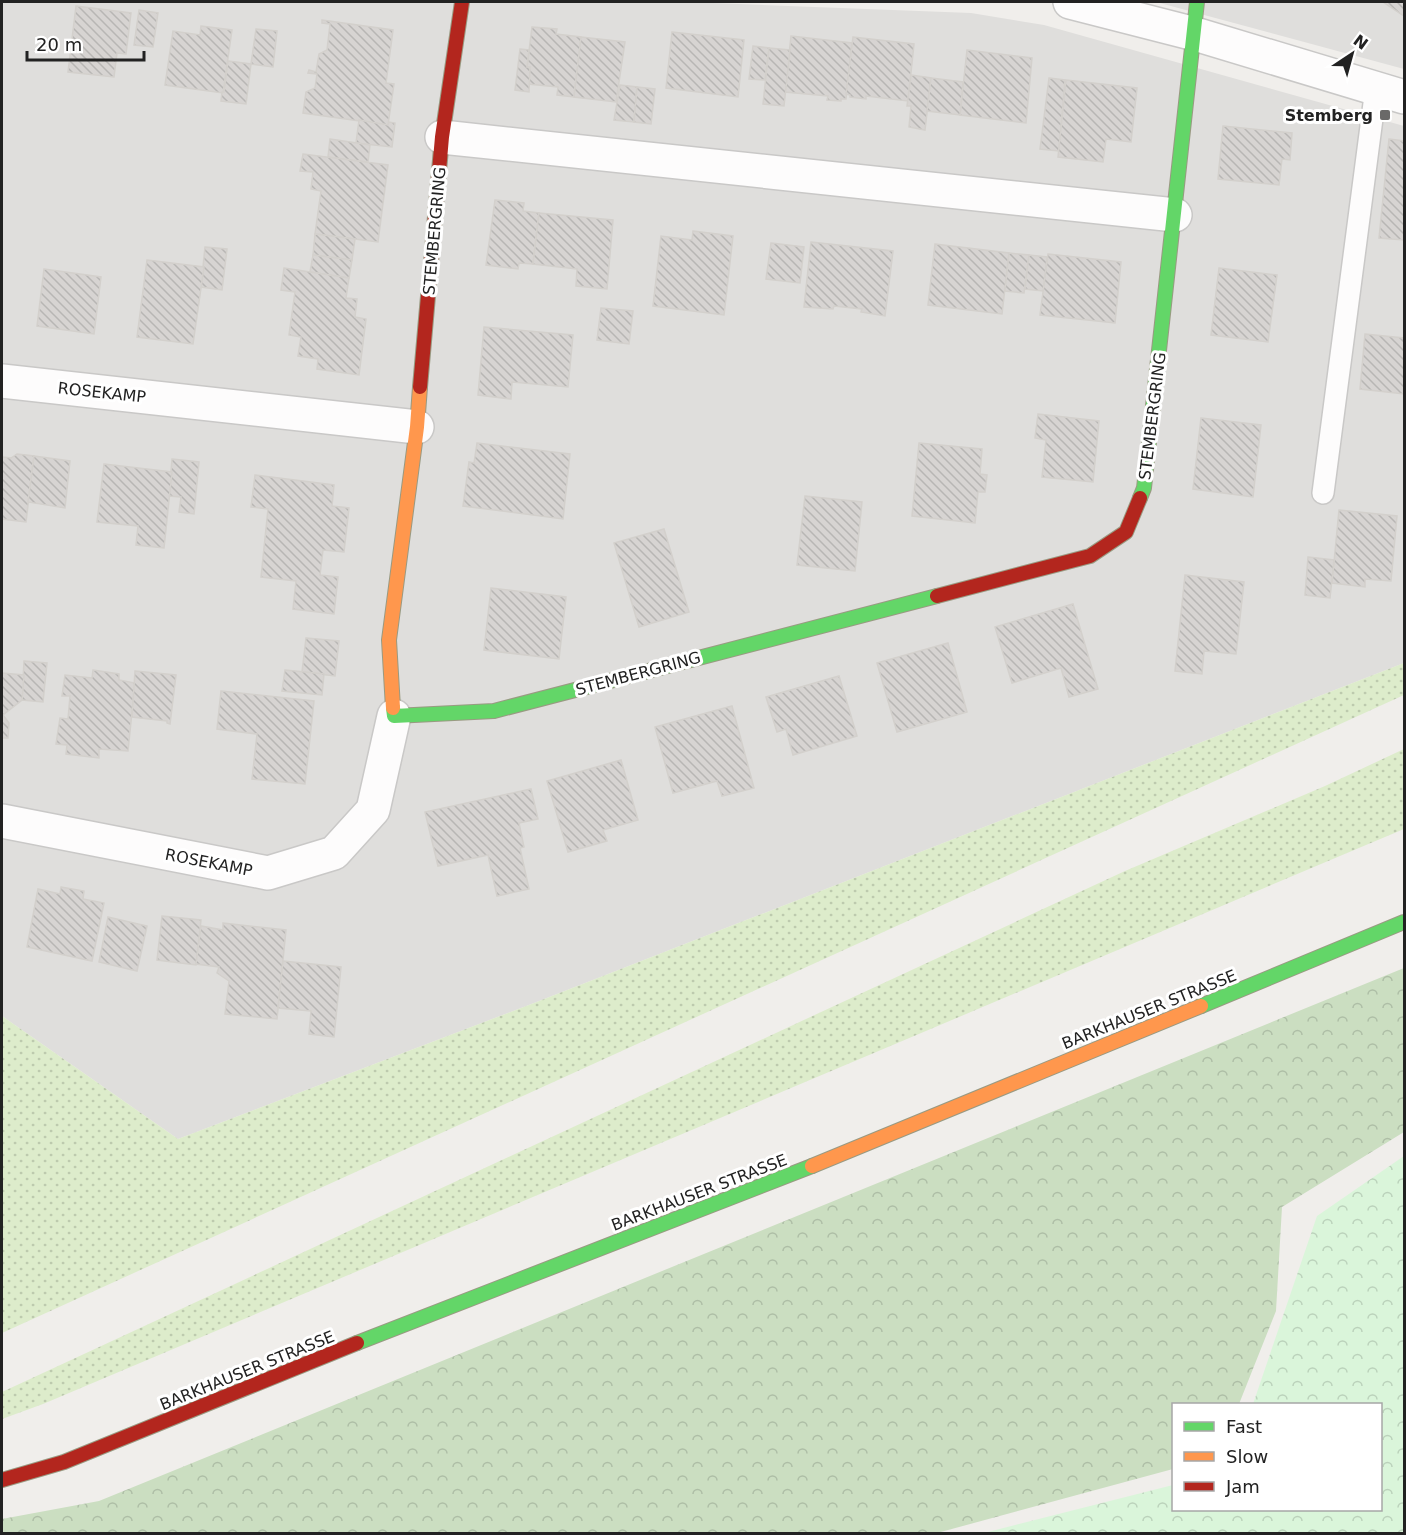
<svg xmlns="http://www.w3.org/2000/svg" width="1406" height="1535" viewBox="0 0 1406 1535" font-family="'DejaVu Sans',sans-serif">
<style>
.residential{fill:#dfdedc}
.grass{fill:url(#grass-dots)}
.forest{fill:url(#forest-crowns)}
.park{fill:url(#park-crowns)}
.building{fill:url(#building-back-hatch);stroke:#d3d0cc;stroke-width:1.5}
.lines{fill:none;stroke-linecap:round;stroke-linejoin:round}
.lane-casing{stroke:#c9c8c7;stroke-width:24}
.street-casing{stroke:#c9c8c7;stroke-width:36}
.fast-casing{stroke:#999a82;stroke-width:16}
.slow-casing{stroke:#999a82;stroke-width:16}
.jam-casing{stroke:#999a82;stroke-width:16}
.lane{stroke:#fdfcfc;stroke-width:21}
.street{stroke:#fdfcfc;stroke-width:33}
.fast{stroke:#63d668;stroke-width:14}
.slow{stroke:#ff974d;stroke-width:14}
.jam{stroke:#b3261e;stroke-width:14}
.poi-dot{fill:#6a6968;stroke:#fff;stroke-width:2}
.labels{text-anchor:middle;stroke-width:6;stroke-linejoin:round;paint-order:stroke}
.poi-label{font-size:16px;font-weight:bold;fill:#222;stroke:#fff;text-anchor:end}
.street-label{font-size:16px;fill:#222;stroke:#fff}
</style>
<defs>
<pattern id="grass-dots" width="8" height="8" patternUnits="userSpaceOnUse" patternTransform="scale(1.5)"><rect width="8" height="8" fill="#ddeccb"/><path d="M2 2h.1M6 6h.1" fill="none" stroke="#bdcaae" stroke-width="1.8" stroke-linecap="round"/></pattern>
<pattern id="forest-crowns" width="20" height="18" patternUnits="userSpaceOnUse" patternTransform="scale(1.5)"><rect width="20" height="18" fill="#cbdec1"/><path d="M2 6a3 3 0 1 1 6 0M12 15a3 3 0 1 1 6 0" fill="none" stroke="#aebea6"/></pattern>
<pattern id="park-crowns" width="20" height="18" patternUnits="userSpaceOnUse" patternTransform="scale(1.5)"><rect width="20" height="18" fill="#daf5da"/><path d="M2 6a3 3 0 1 1 6 0M12 15a3 3 0 1 1 6 0" fill="none" stroke="#bbd2bb"/></pattern>
<pattern id="building-back-hatch" width="6" height="6" patternUnits="userSpaceOnUse" patternTransform="scale(1.5)"><rect width="6" height="6" fill="#d7d4d2"/><path d="M-1 5l2 2M0 0l6 6M5-1l2 2" fill="none" stroke="#b8b6b4"/></pattern>
</defs>
<rect width="100%" height="100%" fill="#f0eeeb"/>
<!-- residential -->
<g class="residential">
<path d="M2 2H688L971 13 1044 25 1404 126V663L534 1003 178 1139 2 1016Z"/>
<path d="M1156 2H1404V69Z"/>
</g>
<!-- grass -->
<g class="grass">
<path d="M1404 663V695L2 1333V1016L178 1139 534 1003Z"/>
<path d="M1404 749V829L43 1404 2 1419V1392L1125 871 1325 786Z"/>
</g>
<!-- forest -->
<path class="forest" d="M1404 968V1132L1282 1207 1276 1311 1239 1404H1174L1173 1469 937 1533H2V1519L99 1501Z"/>
<!-- park -->
<path class="park" d="M1404 1156V1533H984L1173 1485 1174 1510H1380V1404H1253L1317 1216Z"/>
<!-- building -->
<g class="building">
<path d="M1383 2H1404V16Z"/>
<path d="M76 6 131 13 126 54 117 53 114 77 68 72Z"/>
<path d="M139 10 158 13 153 47 134 45Z"/>
<path d="M322 20 393 30 386 83 394 84 388 125 303 113 306 92 315 88 317 74 308 73 309 70 316 72 319 54 327 50 330 24 322 23Z"/>
<path d="M201 26 232 30 223 93 165 85 173 31 200 35Z"/>
<path d="M532 27 557 29 556 34 581 37 574 97 557 95 558 87 528 84 530 67H527Z"/>
<path d="M256 29 277 31 273 67 251 64Z"/>
<path d="M672 32 744 40 738 97 666 88Z"/>
<path d="M791 36 852 43 846 99H841V101L827 100 828 96 785 92Z"/>
<path d="M581 37 625 42 616 102 574 97Z"/>
<path d="M853 37 914 44 908 101 866 96V99L850 97V95L846 94Z"/>
<path d="M753 46 769 48 765 80 749 79Z"/>
<path d="M769 48 790 50 784 106 763 104Z"/>
<path d="M520 49 529 50 527 67H530L529 92 515 90Z"/>
<path d="M967 50 1032 58 1026 123 960 115Z"/>
<path d="M228 61 251 64 246 104 221 101 222 92H224Z"/>
<path d="M911 75 931 78 925 130 909 127 911 106H907Z"/>
<path d="M931 78 963 82 960 115 927 111Z"/>
<path d="M1049 78 1065 80 1059 151 1040 149Z"/>
<path d="M1066 80 1137 88 1131 142 1106 139 1103 162 1058 157Z"/>
<path d="M620 85 637 87 634 122 614 120Z"/>
<path d="M637 87 655 89 651 124 634 122Z"/>
<path d="M359 120 388 125 389 122 395 123 392 147 356 143Z"/>
<path d="M1223 126 1292 133 1290 160 1282 159 1279 185 1218 179Z"/>
<path d="M330 139 370 145 368 162 328 157Z"/>
<path d="M1389 139 1404 141V240L1379 238Z"/>
<path d="M303 154 388 165 378 242 315 234 321 191 311 189 313 172 300 171Z"/>
<path d="M495 200 524 203 523 211 539 213 533 264 519 263 518 269 486 265Z"/>
<path d="M539 213 613 220 607 289 576 286 577 269 533 264Z"/>
<path d="M693 231 733 236 724 315 653 306 661 236 692 240Z"/>
<path d="M315 234 355 239 352 260 313 255Z"/>
<path d="M811 242 893 251 885 316 861 312 862 309 834 306 833 309 804 307Z"/>
<path d="M771 243 804 247 800 283 766 279Z"/>
<path d="M935 244 1009 253 1002 314 928 305Z"/>
<path d="M205 247 227 249 222 290 201 287Z"/>
<path d="M1009 253 1029 255 1024 293 1005 291Z"/>
<path d="M1048 254 1121 262 1115 323 1040 315Z"/>
<path d="M313 255 352 260 349 278 310 272Z"/>
<path d="M1029 255 1047 257 1043 291 1025 289Z"/>
<path d="M147 260 204 267 193 344 137 337Z"/>
<path d="M284 268 349 278 346 298 357 299 355 317 366 319 359 375 317 369 318 359 298 356 301 337 289 335 295 292 281 290Z"/>
<path d="M1219 268 1277 275 1268 342 1211 335Z"/>
<path d="M44 269 101 277 94 334 37 326Z"/>
<path d="M601 308 633 311 629 344 597 340Z"/>
<path d="M484 327 573 335 568 387 512 382 511 399 478 395Z"/>
<path d="M1365 334 1404 338V394L1360 389Z"/>
<path d="M1038 414 1099 421 1093 482 1042 477 1046 440 1035 438Z"/>
<path d="M1201 418 1261 425 1253 497 1193 489Z"/>
<path d="M477 443 570 454 563 519 463 506 469 462 474 463Z"/>
<path d="M919 443 982 449 980 474 987 475 985 492H978L975 523 912 516Z"/>
<path d="M17 454 34 456 26 522 2 519V455L3 457 11 458Z"/>
<path d="M34 456 70 461 65 508 28 502Z"/>
<path d="M172 459 199 462 194 514 179 512 181 497 169 496Z"/>
<path d="M104 464 172 472 164 548 136 545 138 526 97 522Z"/>
<path d="M255 475 334 485 332 506 349 508 344 552 323 550 320 575 338 577 334 614 293 609 296 581 261 577 268 509 251 507Z"/>
<path d="M805 496 862 502 855 571 797 565Z"/>
<path d="M1339 510 1397 516 1391 581 1365 579V587L1332 583Z"/>
<path d="M664 529 689 612 639 627 614 543Z"/>
<path d="M1308 557 1334 560 1330 598 1305 595Z"/>
<path d="M1185 575 1244 582 1236 654 1204 651 1202 674 1175 671Z"/>
<path d="M491 588 566 597 559 659 484 650Z"/>
<path d="M1073 604 1098 689 1069 697 1061 668 1012 683 995 627Z"/>
<path d="M306 638 339 641 335 676 302 672Z"/>
<path d="M948 643 967 712 897 732 877 663Z"/>
<path d="M24 661 47 663 43 702 22 700Z"/>
<path d="M93 670 119 674V680L135 683 128 751 99 749V758L66 754 67 745 56 744 60 718 68 719 70 696H62L65 675 92 678Z"/>
<path d="M285 670 324 674 322 695 282 691Z"/>
<path d="M135 671 176 675 170 724 167 723V721L132 717Z"/>
<path d="M2 673 24 675 22 700 3 715 9 723 8 738H2Z"/>
<path d="M839 676 857 736 793 755 786 729 777 732 766 697Z"/>
<path d="M221 691 314 701 305 784 252 779 257 734 217 729Z"/>
<path d="M732 706 754 788 722 796 717 781 673 793 655 727Z"/>
<path d="M621 760 638 820 603 830 607 841 568 852 547 781Z"/>
<path d="M531 789 538 819 519 823 524 847 520 848 529 889 497 896 488 855 438 866 425 812Z"/>
<path d="M61 887 84 891 83 899 104 903 92 961 27 947 38 889 60 894Z"/>
<path d="M162 916 201 920 196 965 157 960Z"/>
<path d="M108 917 147 926 137 971 99 962Z"/>
<path d="M223 923 286 930 277 1019 225 1014 229 981 217 973 219 967 196 964 201 926 223 930Z"/>
<path d="M283 961 341 967 334 1037 309 1034 311 1011 278 1008Z"/>
</g>
<g class="lines">
<defs>
<path id="lane" d="M1323 493 1376 88"/>
<g id="street">
<path d="M1070 2 1195 34 1404 97"/>
<path d="M442 137 1175 215"/>
<path d="M2 381 417 427"/>
<path d="M2 821 268 873 334 853 373 810 394 716"/>
</g>
<g id="fast">
<path d="M1140 498 1144 488 1197 2"/>
<path d="M393 708 394 716 494 711 937 596"/>
<path d="M1201 1006 1404 922"/>
<path d="M357 1343 812 1166"/>
</g>
<g id="slow">
<path d="M393 708 389 640 417 427 420 387"/>
<path d="M812 1166 1201 1006"/>
</g>
<g id="jam">
<path d="M420 387 442 137 462 2"/>
<path d="M937 596 1090 556 1126 532 1140 498"/>
<path d="M2 1480 64 1462 357 1343"/>
</g>
</defs>
<!-- lane casing -->
<use href="#lane" class="lane-casing"/>
<!-- street casing -->
<use href="#street" class="street-casing"/>
<!-- fast casing -->
<use href="#fast" class="fast-casing"/>
<!-- slow casing -->
<use href="#slow" class="slow-casing"/>
<!-- jam casing -->
<use href="#jam" class="jam-casing"/>
<!-- lane -->
<use href="#lane" class="lane"/>
<!-- street -->
<use href="#street" class="street"/>
<!-- fast -->
<use href="#fast" class="fast"/>
<!-- slow -->
<use href="#slow" class="slow"/>
<!-- jam -->
<use href="#jam" class="jam"/>
</g>
<!-- markers -->
<rect class="poi-dot" x="1379" y="109" width="12" height="12" rx="3"/>
<g class="labels">
<!-- poi labels -->
<g class="poi-label">
<text x="1373" y="121">Stemberg</text>
</g>
<!-- street labels -->
<g class="street-label">
<text transform="translate(434 231) rotate(-85)" y="6">STEMBERGRING</text>
<text transform="translate(102 392) rotate(6)" y="6">ROSEKAMP</text>
<text transform="translate(1152 416) rotate(-83)" y="6">STEMBERGRING</text>
<text transform="translate(638 673) rotate(-15)" y="6">STEMBERGRING</text>
<text transform="translate(209 862) rotate(11)" y="6">ROSEKAMP</text>
<text transform="translate(1149 1009) rotate(-22)" y="6">BARKHAUSER STRASSE</text>
<text transform="translate(699 1192) rotate(-21)" y="6">BARKHAUSER STRASSE</text>
<text transform="translate(247 1370) rotate(-22)" y="6">BARKHAUSER STRASSE</text>
</g>
</g>
<!-- border -->
<rect width="1406" height="1535" fill="none" stroke="#222222" stroke-width="6"/>
<!-- legend -->
<rect x="1172" y="1403" width="210" height="108" fill="#ffffff" stroke="#a7a7a7" stroke-width="1.5"/>
<rect x="1184" y="1422" width="30" height="9" fill="#63d668" stroke="#a7a7a7" stroke-width="1.5"/>
<text x="1226" y="1433" font-size="18" fill="#222222">Fast</text>
<rect x="1184" y="1452" width="30" height="9" fill="#ff974d" stroke="#a7a7a7" stroke-width="1.5"/>
<text x="1226" y="1463" font-size="18" fill="#222222">Slow</text>
<rect x="1184" y="1482" width="30" height="9" fill="#b3261e" stroke="#a7a7a7" stroke-width="1.5"/>
<text x="1226" y="1493" font-size="18" fill="#222222">Jam</text>
<!-- north arrow -->
<g transform="translate(1352 54) rotate(36)" stroke="#ffffff" stroke-width="4.5" paint-order="stroke">
<path d="M0-4.5L10 22L0 15L-10 22Z" fill="#222222"/>
<text y="-9" font-size="16" font-weight="bold" text-anchor="middle" fill="#222222">N</text>
</g>
<!-- scale -->
<path d="M27 51v9h117v-9" fill="none" stroke="#222222" stroke-width="3"/>
<text x="36" y="51" font-size="18" fill="#222222" stroke="#ffffff" stroke-width="4.5" paint-order="stroke">20 m</text>
</svg>
